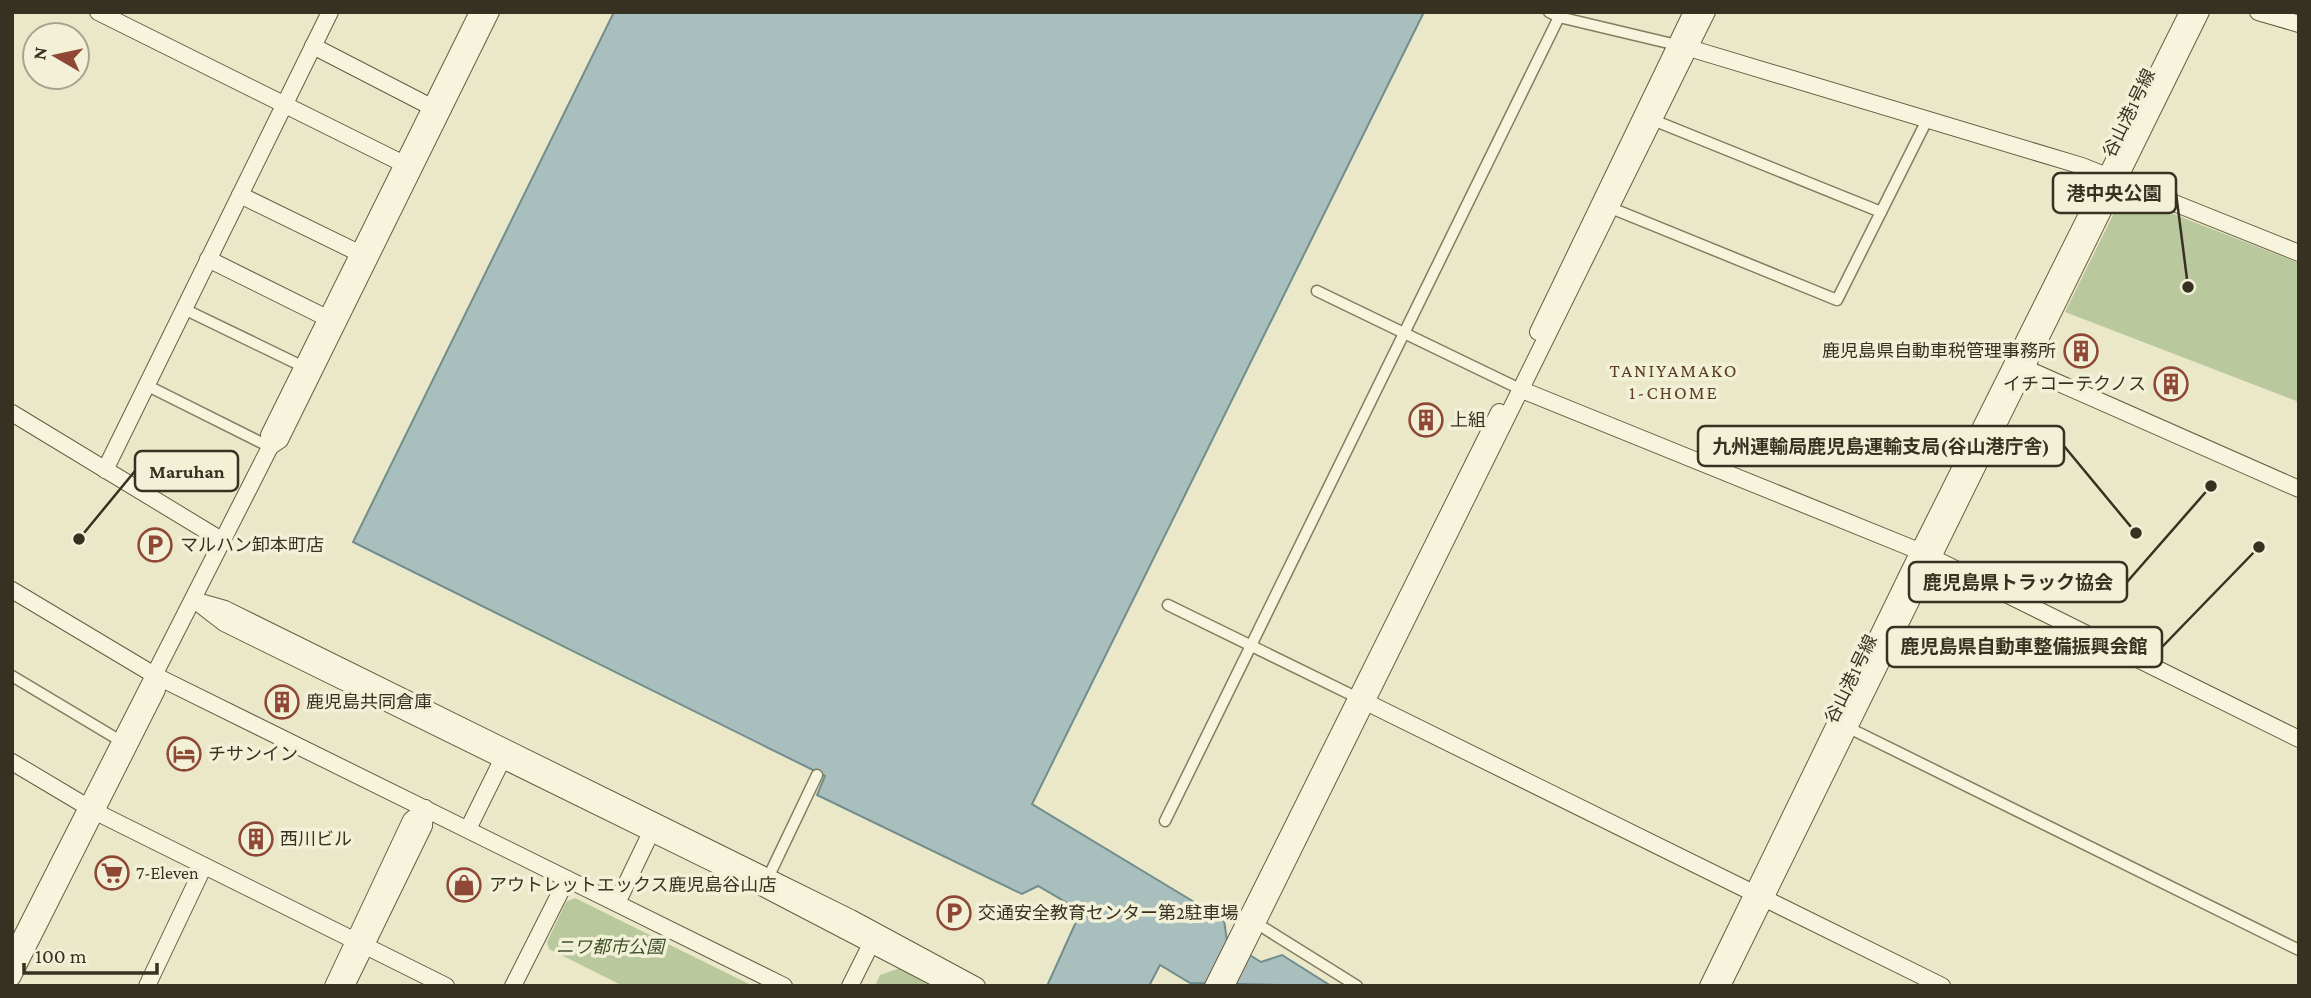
<svg xmlns="http://www.w3.org/2000/svg" width="2311" height="998" viewBox="0 0 2311 998" font-family="'Crimson Pro','Noto Sans JP',serif">
<style>
.green{fill:#bac89e}
.water{fill:#a9bfbd;stroke:#718d8c;stroke-width:2}
.lines{fill:none;stroke-linecap:round;stroke-linejoin:round}
.street-casing{stroke:#857c5f;stroke-width:13}
.secondary-casing{stroke:#675d42;stroke-width:18}
.street{stroke:#f6f4dc;stroke-width:10}
.secondary{stroke:#f6f4dc;stroke-width:16}
.labels{text-anchor:middle;stroke-width:7;stroke-linejoin:round;paint-order:stroke}
.street-label{font-size:18px;fill:#373121;stroke:#f2f1d8}
.poi-label{font-size:18px;fill:#373121;stroke:#f2f1d8;text-anchor:start}
.park-label{font-size:18px;font-style:italic;fill:#3f512a;stroke:#f2f1d8}
.neighbourhood-label{font-size:19px;letter-spacing:2px;fill:#5f3e25;stroke:#f2f1d8}
.leader{fill:none;stroke:#373121;stroke-width:2.5}
.callout-dot{fill:#373121;stroke:#f2f1d8;stroke-width:2.5}
.callout{fill:#f2f1d8;stroke:#373121;stroke-width:2.5}
.callout-label{font-size:19px;text-anchor:middle;font-weight:bold;fill:#373121}
</style>
<rect width="100%" height="100%" fill="#eae8c9"/>
<!-- green -->
<g class="green">
<path d="M2135 199 2299 263V402L2065 312 2118 205Z"/>
<path d="M575 898 753 986H623L549 949 547 942 566 902Z"/>
<path d="M900 968 930 986H875L880 975Z"/>
</g>
<!-- water -->
<path class="water" d="M614 12H1424L1032 804 1224 920 1227 941 1261 962 1282 955 1331 986 1190 983 1160 965 1149 986H1047L1081 911 1038 886 1022 894 817 795 825 776 353 542Z"/>
<g class="lines">
<defs>
<g id="street">
<path d="M1549 12 1559 17 1681 46"/>
<path d="M1653 120 1881 212"/>
<path d="M1611 208 1837 300 1927 120"/>
<path d="M1317 291 1522 390"/>
<path d="M184 309 308 369"/>
<path d="M146 385 270 447"/>
<path d="M1168 605 1362 700"/>
<path d="M12 676 119 740"/>
<path d="M1843 725 2299 950"/>
<path d="M1165 821 1559 17"/>
<path d="M766 882 817 775"/>
<path d="M1256 923 1357 986"/>
</g>
<g id="secondary">
<path d="M98 12 412 168"/>
<path d="M2258 12 2299 24"/>
<path d="M313 46 439 111"/>
<path d="M1689 48 2082 166 2299 253"/>
<path d="M240 195 367 257"/>
<path d="M208 259 335 322"/>
<path d="M1538 332 1692 12"/>
<path d="M2018 365 2299 489"/>
<path d="M1522 390 1919 551 2299 739"/>
<path d="M12 413 223 541"/>
<path d="M270 447 269 435 478 12"/>
<path d="M105 470 330 12"/>
<path d="M12 590 156 676 784 986"/>
<path d="M193 600 225 609 851 918 977 986"/>
<path d="M202 606 224 623 763 888 951 986"/>
<path d="M1368 703 1942 986"/>
<path d="M12 762 96 812 446 986"/>
<path d="M468 829 507 750"/>
<path d="M617 903 655 824"/>
<path d="M12 955 270 447 280 440 491 12"/>
<path d="M12 978 157 690 156 676"/>
<path d="M147 986 204 866"/>
<path d="M333 986 411 820 425 808"/>
<path d="M346 986 424 826 425 808"/>
<path d="M513 986 567 879"/>
<path d="M850 986 872 942 879 936"/>
<path d="M1213 986 1499 412"/>
<path d="M1226 986 1707 12"/>
<path d="M1708 986 1919 551 2188 12"/>
<path d="M1722 986 2201 12"/>
</g>
</defs>
<!-- street casing -->
<use href="#street" class="street-casing"/>
<!-- secondary casing -->
<use href="#secondary" class="secondary-casing"/>
<!-- street -->
<use href="#street" class="street"/>
<!-- secondary -->
<use href="#secondary" class="secondary"/>
</g>
<!-- icons -->
<defs>
<symbol id="building-ring" viewBox="-11 -11 22 22"><circle r="9.5" fill="#f2f1d8" stroke="#8e4835" stroke-width="1.5"/><path d="M-4-6H4V6H1V3H-1V6H-4ZM-2.5-4.3h1.7v1.8h-1.7ZM.8-4.3h1.7v1.8H.8ZM-2.5-1h1.7V.8h-1.7ZM.8-1h1.7V.8H.8Z" fill="#8e4835"/></symbol>
<symbol id="parking-ring" viewBox="-11 -11 22 22"><circle r="9.5" fill="#f2f1d8" stroke="#8e4835" stroke-width="1.5"/><path d="M-3.5-5.5H1a3.5 3.5 0 0 1 0 7H-1V5.5H-3.5ZM-1-3.4V-.6H.8a1.4 1.4 0 0 0 0-2.8Z" fill="#8e4835"/></symbol>
<symbol id="hotel-ring" viewBox="-11 -11 22 22"><circle r="9.5" fill="#f2f1d8" stroke="#8e4835" stroke-width="1.5"/><path d="M-6-4.5h1.5V1H6V5H4.5V3h-9V5H-6ZM-4 0a1.8 1.8 0 1 1 3.6 0ZM.5 0V-2.5h3Q6-2.5 6 0Z" fill="#8e4835"/></symbol>
<symbol id="supermarket-ring" viewBox="-11 -11 22 22"><circle r="9.5" fill="#f2f1d8" stroke="#8e4835" stroke-width="1.5"/><path d="M-6-5.5h2.5l.6 2H6L4.5 2H-2.5L-4.4-4H-6ZM-1.5 3.2a1.3 1.3 0 1 0 .1 0ZM3 3.2a1.3 1.3 0 1 0 .1 0Z" fill="#8e4835"/></symbol>
<symbol id="shop-ring" viewBox="-11 -11 22 22"><circle r="9.5" fill="#f2f1d8" stroke="#8e4835" stroke-width="1.5"/><path d="M-5-2.5h2.3a2.7 3.5 0 0 1 5.4 0H5L5.5 6h-11ZM-1.5-2.5h3a1.5 2.3 0 0 0-3 0Z" fill="#8e4835"/></symbol>
</defs>
<g fill-rule="evenodd">
<use href="#building-ring" x="2062" y="332" width="38" height="38"/>
<use href="#building-ring" x="2152" y="365" width="38" height="38"/>
<use href="#building-ring" x="1407" y="401" width="38" height="38"/>
<use href="#parking-ring" x="136" y="526" width="38" height="38"/>
<use href="#building-ring" x="263" y="683" width="38" height="38"/>
<use href="#hotel-ring" x="165" y="735" width="38" height="38"/>
<use href="#building-ring" x="237" y="820" width="38" height="38"/>
<use href="#supermarket-ring" x="93" y="854" width="38" height="38"/>
<use href="#shop-ring" x="445" y="866" width="38" height="38"/>
<use href="#parking-ring" x="935" y="894" width="38" height="38"/>
</g>
<g class="labels">
<!-- street labels -->
<g class="street-label">
<text transform="translate(2129 113) rotate(-64)" y="6">谷山港1号線</text>
<text transform="translate(1851 679) rotate(-64)" y="6">谷山港1号線</text>
</g>
<!-- poi labels -->
<g class="poi-label">
<text x="2056" y="357" text-anchor="end">鹿児島県自動車税管理事務所</text>
<text x="2146" y="390" text-anchor="end">イチコーテクノス</text>
<text x="1450" y="426">上組</text>
<text x="180" y="551">マルハン卸本町店</text>
<text x="306" y="708">鹿児島共同倉庫</text>
<text x="208" y="760">チサンイン</text>
<text x="280" y="845">西川ビル</text>
<text x="136" y="879">7-Eleven</text>
<text x="489" y="891">アウトレットエックス鹿児島谷山店</text>
<text x="978" y="919">交通安全教育センター第2駐車場</text>
</g>
<!-- park labels -->
<g class="park-label">
<text x="610" y="953">ニワ都市公園</text>
</g>
<!-- neighbourhood labels -->
<g class="neighbourhood-label">
<text x="1674" y="377">TANIYAMAKO<tspan x="1674" dy="22">1-CHOME</tspan></text>
</g>
</g>
<!-- callouts -->
<path class="leader" d="M2188 287L2176 193M2136 533L2064 446M79 539L135 471M2211 486L2127 582M2259 547L2162 647"/>
<g class="callout-dot">
<circle cx="2188" cy="287" r="7"/>
<circle cx="2136" cy="533" r="7"/>
<circle cx="79" cy="539" r="7"/>
<circle cx="2211" cy="486" r="7"/>
<circle cx="2259" cy="547" r="7"/>
</g>
<g class="callout">
<rect x="2053" y="173" width="123" height="40" rx="7"/>
<rect x="1698" y="426" width="366" height="40" rx="7"/>
<rect x="135" y="451" width="103" height="40" rx="7"/>
<rect x="1909" y="562" width="218" height="40" rx="7"/>
<rect x="1887" y="627" width="275" height="40" rx="7"/>
</g>
<g class="callout-label">
<text x="2114" y="200">港中央公園</text>
<text x="1881" y="453">九州運輸局鹿児島運輸支局(谷山港庁舎)</text>
<text x="187" y="478">Maruhan</text>
<text x="2018" y="589">鹿児島県トラック協会</text>
<text x="2024" y="653">鹿児島県自動車整備振興会館</text>
</g>
<!-- border -->
<rect width="2311" height="998" fill="none" stroke="#373121" stroke-width="28"/>
<!-- north arrow -->
<g transform="translate(56 56) rotate(279)"><circle r="33" fill="#f2f1d8" stroke="#a7a48f" stroke-width="2"/>
<path d="M0-5L12 26L0 18L-12 26Z" fill="#8e4835"/>
<text y="-10" font-size="19" font-weight="bold" text-anchor="middle" fill="#373121">N</text>
</g>
<!-- scale -->
<path d="M24 963v10h133v-10" fill="none" stroke="#373121" stroke-width="3.5"/>
<text x="35" y="963" font-size="21" fill="#373121" stroke="#f2f1d8" stroke-width="5" paint-order="stroke">100 m</text>
</svg>
